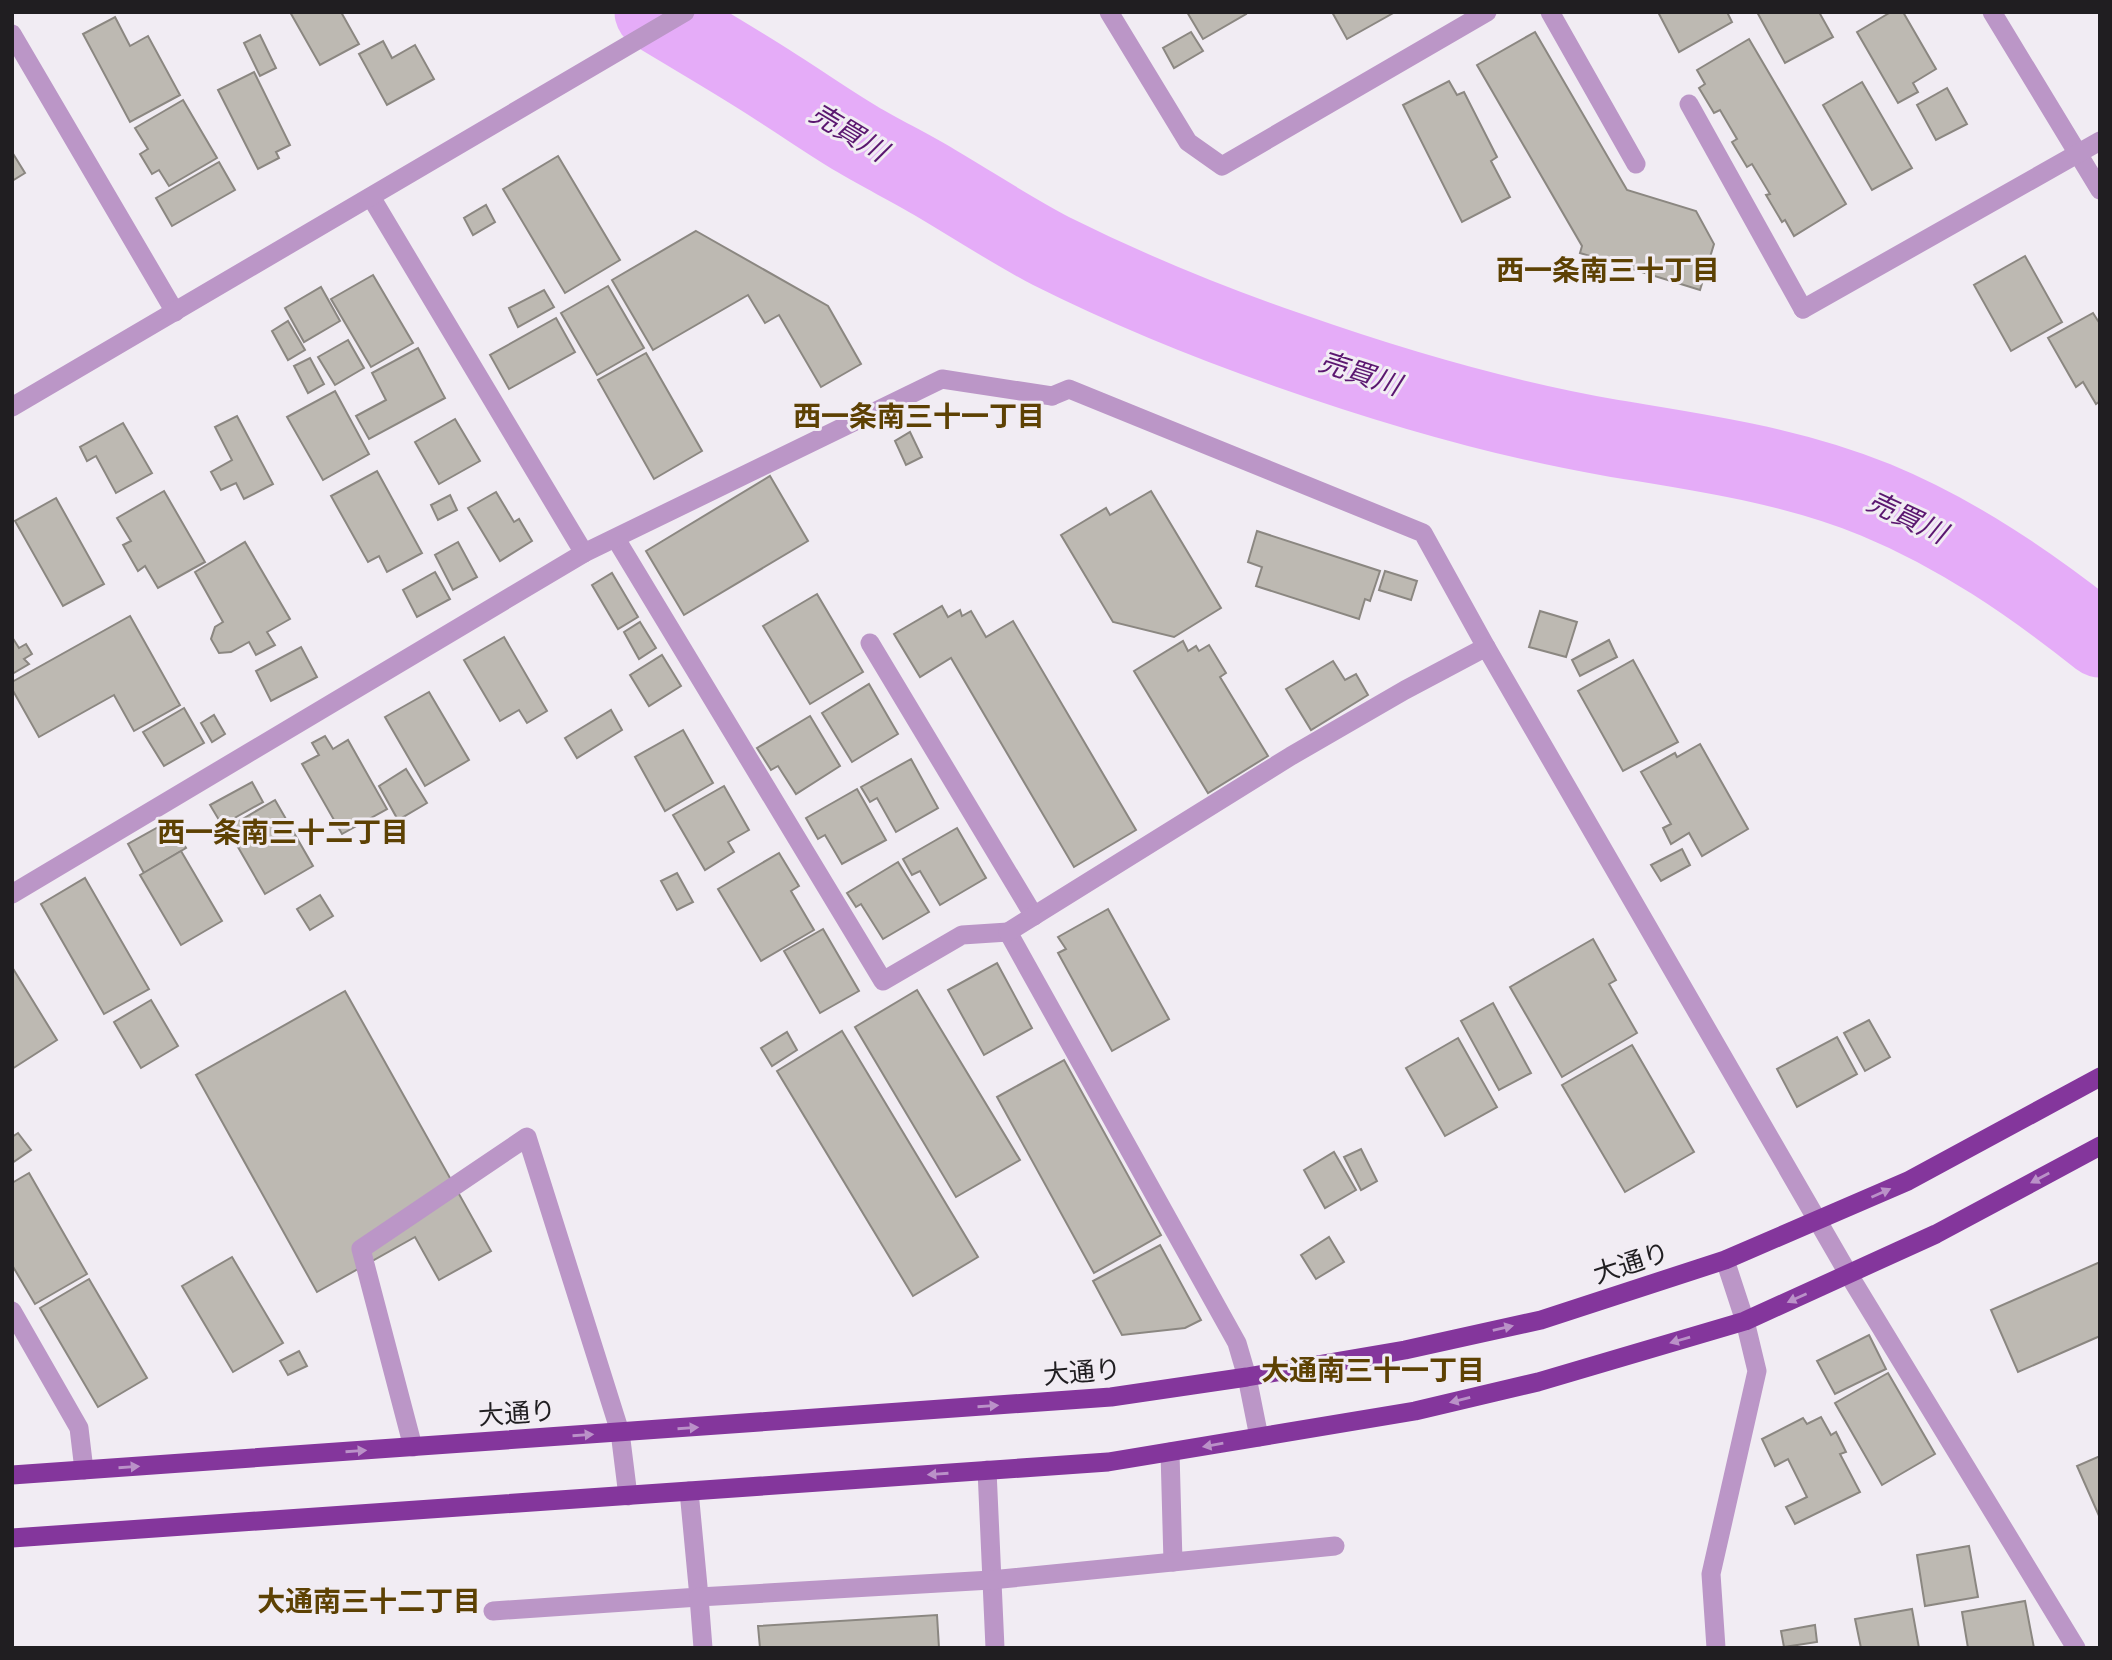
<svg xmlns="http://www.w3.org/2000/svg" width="2112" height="1660" viewBox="0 0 2112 1660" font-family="'Alegreya Sans','Noto Sans JP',sans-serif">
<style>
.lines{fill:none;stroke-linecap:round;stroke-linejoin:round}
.river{stroke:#e5acf8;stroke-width:77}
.building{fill:#bdb9b2;stroke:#8b8781;stroke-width:2}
.service{stroke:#bb96c7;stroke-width:19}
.minor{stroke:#bb96c7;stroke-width:19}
.tertiary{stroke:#bb96c7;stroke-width:19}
.trunk{stroke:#84369c;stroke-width:19}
.oneway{fill:#ba91c8}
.labels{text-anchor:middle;stroke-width:6;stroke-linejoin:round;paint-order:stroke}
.street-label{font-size:26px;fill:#201e21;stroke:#f1ecf3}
.water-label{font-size:28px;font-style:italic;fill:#5b1770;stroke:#f1ecf3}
.neighbourhood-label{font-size:28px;font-weight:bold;fill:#5d4103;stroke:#f1ecf3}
</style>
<rect width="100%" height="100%" fill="#f1ecf3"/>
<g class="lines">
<!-- river -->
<path class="river" d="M653 12C694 37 736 61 776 87 803 104 830 123 857 139 882 154 909 167 934 182 973 205 1011 230 1051 251 1127 289 1207 322 1288 350 1393 387 1502 419 1612 438 1702 453 1790 465 1876 500 1958 534 2031 584 2100 639"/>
</g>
<!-- building -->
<g class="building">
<path d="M290 12H341L359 44 320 65Z"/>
<path d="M1187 12H1245L1246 14 1203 39Z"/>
<path d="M1332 12H1395L1347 39Z"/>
<path d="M1658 12H1727L1732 22 1679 52Z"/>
<path d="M1757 12H1819L1833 37 1785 63Z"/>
<path d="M1891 12H1903L1936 69 1913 83 1918 92 1898 103 1857 32Z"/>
<path d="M115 17 130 46 148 36 180 95 130 122 83 34Z"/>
<path d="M1191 32 1203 51 1174 68 1163 48Z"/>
<path d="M1535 32 1627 190 1696 211 1714 244 1700 290 1580 253 1582 246 1477 65Z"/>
<path d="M260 35 276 68 260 76 244 43Z"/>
<path d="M1749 39 1846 204 1794 236 1785 220 1782 222 1766 195 1770 194 1752 164 1747 167 1732 142 1737 139 1720 110 1714 113 1699 88 1705 84 1697 70Z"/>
<path d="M383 41 392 58 415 45 434 79 387 105 359 54Z"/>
<path d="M254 72 290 145 276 152 279 158 258 169 218 90Z"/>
<path d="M1449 81 1457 95 1464 92 1497 157 1491 161 1510 197 1462 222 1403 105Z"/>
<path d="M1862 82 1912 168 1872 190 1823 105Z"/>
<path d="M1947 88 1967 124 1936 140 1917 105Z"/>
<path d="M183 100 217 158 169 186 159 170 152 174 140 154 148 149 135 128Z"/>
<path d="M12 152 25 173 12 181Z"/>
<path d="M558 156 620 260 565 293 503 189Z"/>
<path d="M219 162 235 190 172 226 156 198Z"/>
<path d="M486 205 495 222 473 235 464 218Z"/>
<path d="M696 231 828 306 861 364 821 387 779 315 765 323 748 295 653 350 612 280Z"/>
<path d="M2025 256 2062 322 2011 351 1974 285Z"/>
<path d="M373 275 413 343 371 367 331 299Z"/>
<path d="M608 286 644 348 597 375 561 313Z"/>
<path d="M321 287 340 321 304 342 285 308Z"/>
<path d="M544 290 554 307 518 327 509 308Z"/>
<path d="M2093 313 2100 324V401L2096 404 2083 382 2076 387 2048 338Z"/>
<path d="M556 318 575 352 509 389 490 355Z"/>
<path d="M288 321 305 350 288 360 272 331Z"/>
<path d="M348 340 364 368 335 385 318 357Z"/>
<path d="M418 348 445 398 369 439 356 416 386 400 372 373Z"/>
<path d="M646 353 702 451 654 479 598 380Z"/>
<path d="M310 358 324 384 308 393 294 366Z"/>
<path d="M335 391 369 454 323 480 287 417Z"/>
<path d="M237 416 273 484 244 499 236 483 221 490 211 472 232 460 215 427Z"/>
<path d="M455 419 480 461 439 484 415 442Z"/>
<path d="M123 423 152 473 116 493 96 456 87 461 80 447Z"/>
<path d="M910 432 922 457 906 465 895 441Z"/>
<path d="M377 471 422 553 387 572 379 556 368 562 331 496Z"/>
<path d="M770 476 808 541 684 615 646 551Z"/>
<path d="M164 491 205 562 158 588 145 566 138 571 123 545 131 541 117 518Z"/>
<path d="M1151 491 1221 608 1174 637 1113 622 1061 535 1106 508 1110 515Z"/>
<path d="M496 492 514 522 519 519 532 541 500 561 468 508Z"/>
<path d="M450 495 457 510 438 520 431 505Z"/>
<path d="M56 498 104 584 63 606 15 521Z"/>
<path d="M1257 531 1380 571 1370 601 1365 599 1359 619 1256 586 1262 567 1248 562Z"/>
<path d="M245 542 290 619 267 632 275 645 256 655 249 642 231 652 219 653 211 639 215 627 223 622 195 572Z"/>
<path d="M458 542 477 577 453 590 435 555Z"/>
<path d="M1385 571 1417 581 1411 600 1379 590Z"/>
<path d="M435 572 450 599 417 617 403 590Z"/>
<path d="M612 573 638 617 618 629 592 585Z"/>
<path d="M817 594 863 672 810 704 763 626Z"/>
<path d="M942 606 948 617 960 610 962 616 971 611 986 637 1013 621 1136 830 1074 867 951 658 920 677 894 634Z"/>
<path d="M1540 611 1577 622 1566 657 1529 647Z"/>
<path d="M130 616 180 705 134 731 114 695 39 737 12 689V682Z"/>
<path d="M640 622 656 648 639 659 624 632Z"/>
<path d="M12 637 19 648 26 644 32 654 24 659 29 664 12 674Z"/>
<path d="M504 637 547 711 527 723 519 710 500 721 464 660Z"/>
<path d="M1609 640 1617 657 1580 676 1572 660Z"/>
<path d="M1183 641 1188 651 1196 646 1199 651 1209 645 1226 673 1220 677 1268 756 1208 793 1134 671Z"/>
<path d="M301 647 317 677 271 701 256 671Z"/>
<path d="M662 655 681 686 649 706 630 675Z"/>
<path d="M1633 660 1678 742 1623 771 1578 691Z"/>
<path d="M1333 661 1345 680 1356 674 1368 695 1311 730 1286 689Z"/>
<path d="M869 684 898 734 852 762 822 713Z"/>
<path d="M429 692 469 760 425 786 385 717Z"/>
<path d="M184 708 204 743 164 766 143 732Z"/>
<path d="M611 710 622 730 577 758 565 738Z"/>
<path d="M214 715 225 734 212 742 201 723Z"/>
<path d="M810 716 840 766 796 794 778 766 771 770 757 748Z"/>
<path d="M683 730 713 783 665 811 635 757Z"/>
<path d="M325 736 333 749 348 740 387 809 342 834 302 764 319 755 312 743Z"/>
<path d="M1700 744 1748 829 1702 856 1689 833 1671 844 1663 828 1671 824 1641 772 1675 753 1677 757Z"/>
<path d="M911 759 938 808 896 832 877 798 870 802 861 787Z"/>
<path d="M406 769 427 803 398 820 379 786Z"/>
<path d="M252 782 263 802 222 825 210 805Z"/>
<path d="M724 786 749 830 728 842 734 852 705 870 673 815Z"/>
<path d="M857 789 886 840 842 864 825 835 818 839 806 818Z"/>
<path d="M275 800 313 866 265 894 227 828Z"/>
<path d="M169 821 186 848 144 873 128 844Z"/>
<path d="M957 828 986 878 940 905 920 871 912 875 903 859Z"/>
<path d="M1682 849 1690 865 1661 881 1651 865Z"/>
<path d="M181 851 222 921 181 945 140 875Z"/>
<path d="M779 853 799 886 791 891 814 930 761 961 718 889Z"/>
<path d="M898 862 929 912 883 939 861 904 856 907 847 893Z"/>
<path d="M677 873 693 902 677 910 661 881Z"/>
<path d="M85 878 149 989 104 1014 41 904Z"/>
<path d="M320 895 333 916 310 930 297 909Z"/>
<path d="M1108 909 1169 1019 1112 1051 1058 953 1066 949 1058 937Z"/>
<path d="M823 929 859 991 820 1013 784 951Z"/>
<path d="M1593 939 1616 980 1609 984 1637 1033 1562 1077 1510 987Z"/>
<path d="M997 963 1032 1028 984 1055 948 990Z"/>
<path d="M12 967 57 1040 12 1069Z"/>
<path d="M917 990 1020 1160 956 1197 855 1027Z"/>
<path d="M345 991 491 1251 439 1280 415 1237 317 1292 196 1075Z"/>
<path d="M151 1000 178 1046 141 1068 114 1022Z"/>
<path d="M1493 1003 1531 1073 1499 1090 1461 1021Z"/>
<path d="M1869 1020 1890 1057 1865 1071 1844 1033Z"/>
<path d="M842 1031 978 1257 913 1296 777 1071Z"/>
<path d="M787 1032 797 1050 772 1066 761 1048Z"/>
<path d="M1837 1037 1857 1074 1797 1107 1777 1069Z"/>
<path d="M1458 1038 1497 1107 1445 1136 1406 1068Z"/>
<path d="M1632 1045 1694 1152 1625 1192 1562 1085Z"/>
<path d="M1064 1060 1161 1235 1094 1273 997 1097Z"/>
<path d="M18 1133 31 1150 12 1163V1137Z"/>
<path d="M1361 1149 1377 1181 1361 1190 1344 1157Z"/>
<path d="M1334 1152 1356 1190 1325 1208 1304 1170Z"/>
<path d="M29 1173 87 1274 35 1304 12 1265V1183Z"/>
<path d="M1329 1237 1344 1262 1316 1279 1301 1255Z"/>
<path d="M1160 1245 1201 1320 1185 1328 1122 1335 1093 1281Z"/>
<path d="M232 1257 283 1343 233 1372 182 1286Z"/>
<path d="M2100 1262V1336L2018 1372 1991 1310Z"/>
<path d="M89 1279 147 1378 98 1407 40 1308Z"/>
<path d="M1869 1335 1886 1369 1835 1394 1817 1361Z"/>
<path d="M299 1351 307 1366 288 1375 280 1361Z"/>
<path d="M1888 1373 1935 1454 1882 1485 1835 1403Z"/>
<path d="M1821 1417 1831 1435 1836 1432 1846 1452 1840 1454 1860 1492 1795 1524 1786 1507 1807 1497 1788 1459 1775 1466 1762 1439 1803 1418 1807 1424Z"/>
<path d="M2100 1456V1518L2077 1466Z"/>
<path d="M1969 1546 1978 1597 1925 1606 1917 1555Z"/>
<path d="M2025 1601 2034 1648H1968L1962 1612Z"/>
<path d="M1912 1609 1919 1648H1861L1855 1619Z"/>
<path d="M937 1615 939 1648H760L758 1626Z"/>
<path d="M1815 1625 1817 1642 1784 1647 1781 1631Z"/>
</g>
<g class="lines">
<!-- service -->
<g class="service">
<path d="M1550 12 1636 164"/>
<path d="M1689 104 1803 309"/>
<path d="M1052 396 1069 389 1423 533 1486 647"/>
<path d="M870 643 1034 916"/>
<path d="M12 1311 79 1428 84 1470"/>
<path d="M413 1447 361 1249 527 1137 620 1432 628 1496"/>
<path d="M1170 1452 1173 1562"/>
<path d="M987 1470 995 1648"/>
<path d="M493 1611 699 1597 689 1491"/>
<path d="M703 1648 699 1597 991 1580 1335 1546"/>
</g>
<!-- minor -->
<g class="minor">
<path d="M1109 12 1188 142 1222 166 1487 12"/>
<path d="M1992 12 2100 190"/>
<path d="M12 34 175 312"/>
<path d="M371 197 584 553"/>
<path d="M1803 309 2100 141"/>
<path d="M616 539 883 981 962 935 1008 932 1237 1343 1247 1377 1259 1437"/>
<path d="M12 894 584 553 942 379 1052 396"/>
<path d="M1008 932 1291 756 1405 690 1486 647 1849 1275 2076 1648"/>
<path d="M1716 1648 1711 1574 1757 1371 1745 1321 1725 1260"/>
</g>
<!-- tertiary -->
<path class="tertiary" d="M12 407 685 12"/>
<!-- trunk -->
<g class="trunk">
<path d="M12 1475 1111 1397 1247 1377 1405 1350 1541 1320 1725 1260 1908 1181 2100 1077"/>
<path d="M12 1538 1108 1462 1415 1411 1538 1382 1745 1321 1936 1234 2100 1146"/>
</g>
</g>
<!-- one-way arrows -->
<defs><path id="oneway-solid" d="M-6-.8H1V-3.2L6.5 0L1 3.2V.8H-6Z" transform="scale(1.75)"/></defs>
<g class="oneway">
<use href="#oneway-solid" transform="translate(2040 1178) rotate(152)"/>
<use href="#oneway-solid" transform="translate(1881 1193) rotate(-24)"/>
<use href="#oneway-solid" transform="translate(1797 1298) rotate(156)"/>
<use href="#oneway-solid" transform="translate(1503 1328) rotate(-13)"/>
<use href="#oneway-solid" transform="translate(1680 1340) rotate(164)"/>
<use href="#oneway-solid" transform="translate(1460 1400) rotate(166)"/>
<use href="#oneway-solid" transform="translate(988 1406) rotate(-4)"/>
<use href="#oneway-solid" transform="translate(688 1428) rotate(-4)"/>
<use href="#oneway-solid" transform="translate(583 1435) rotate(-4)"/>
<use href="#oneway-solid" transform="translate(1213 1445) rotate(170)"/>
<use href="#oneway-solid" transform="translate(356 1451) rotate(-4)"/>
<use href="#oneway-solid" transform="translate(129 1467) rotate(-4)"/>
<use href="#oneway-solid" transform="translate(938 1474) rotate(176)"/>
</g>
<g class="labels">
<!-- street labels -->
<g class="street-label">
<text transform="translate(1631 1263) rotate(-18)" y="9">大通り</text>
<text transform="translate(1082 1372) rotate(-5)" y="9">大通り</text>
<text transform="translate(517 1413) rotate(-4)" y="9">大通り</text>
</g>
<!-- water labels -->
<g class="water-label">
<text transform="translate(849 132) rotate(31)" y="10">売買川</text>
<text transform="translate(1360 373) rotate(18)" y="10">売買川</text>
<text transform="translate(1907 517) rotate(25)" y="10">売買川</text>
</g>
<!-- neighbourhood labels -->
<g class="neighbourhood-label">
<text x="1608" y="280">西一条南三十丁目</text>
<text x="919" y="426">西一条南三十一丁目</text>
<text x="283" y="842">西一条南三十二丁目</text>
<text x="1373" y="1380">大通南三十一丁目</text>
<text x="369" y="1611">大通南三十二丁目</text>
</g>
</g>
<!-- border -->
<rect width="2112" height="1660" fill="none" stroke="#201e21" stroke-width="28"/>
</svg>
